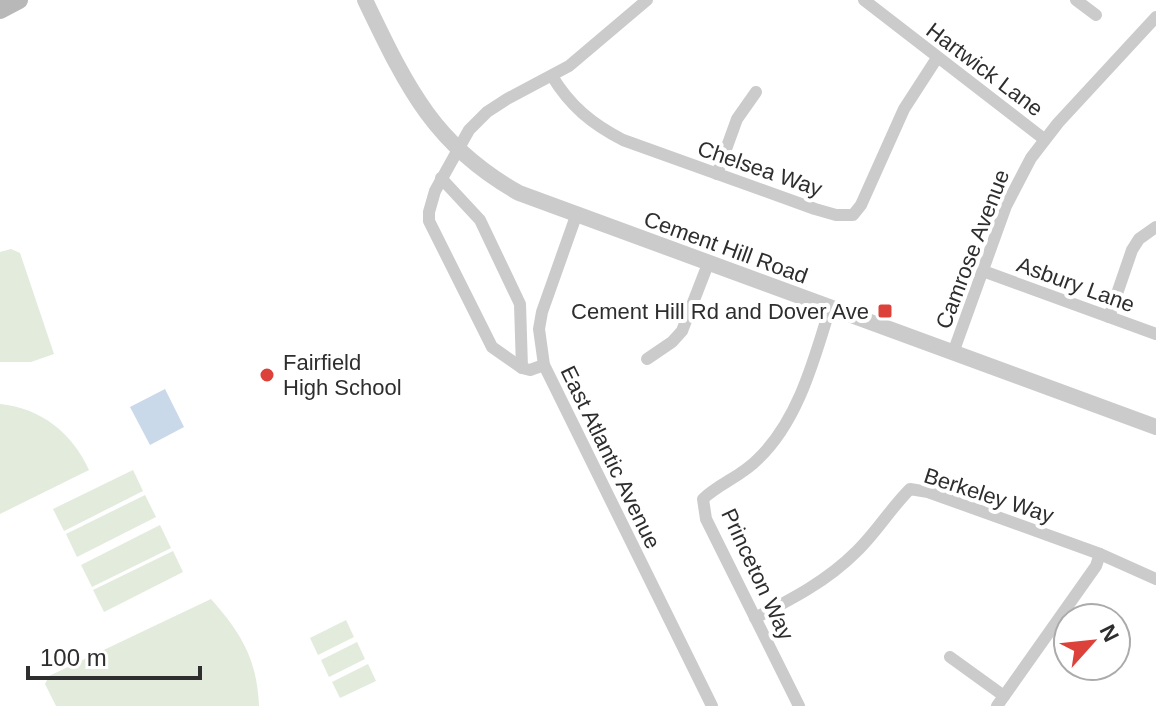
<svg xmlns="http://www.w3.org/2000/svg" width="1156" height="706" viewBox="0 0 1156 706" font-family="Arial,sans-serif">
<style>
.green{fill:#e2ebdc}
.water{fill:#c9d9ea}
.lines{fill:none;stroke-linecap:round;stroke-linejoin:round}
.minor{stroke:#cbcbcb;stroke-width:12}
.tertiary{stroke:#cbcbcb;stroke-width:16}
.secondary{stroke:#b8b8b8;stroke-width:18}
.poi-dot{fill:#dc4239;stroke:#fff;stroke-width:3}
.labels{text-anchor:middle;stroke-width:8;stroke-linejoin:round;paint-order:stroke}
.street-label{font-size:22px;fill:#2e2e2e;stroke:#fff}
.poi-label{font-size:22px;fill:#2e2e2e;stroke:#fff;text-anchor:end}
</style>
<rect width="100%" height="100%" fill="#fff"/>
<!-- green -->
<g class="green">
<path d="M11 249 20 253 54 354 31 362H0V252Z"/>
<path d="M0 404C41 408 72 433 89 470L0 514Z"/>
<path d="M133 470 143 491 64 531 53 509Z"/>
<path d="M145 495 156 517 77 557 66 534Z"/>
<path d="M160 525 171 548 92 587 81 565Z"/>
<path d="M173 551 183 572 104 612 93 590Z"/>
<path d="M211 599C241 633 257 659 259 706H56L45 684 49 676Z"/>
<path d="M346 620 354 637 318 655 310 638Z"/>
<path d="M357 642 365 659 329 677 321 660Z"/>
<path d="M368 664 376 681 340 698 332 682Z"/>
</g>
<!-- water -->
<path class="water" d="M165 389 184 427 150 445 130 407Z"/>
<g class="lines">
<!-- minor -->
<g class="minor">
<path d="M864 0 1044 139"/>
<path d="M1076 0 1096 15"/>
<path d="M552 76C570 106 592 124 623 140L815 209 836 215H853L861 205 904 109 937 58"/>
<path d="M717 174 737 119 756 92"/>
<path d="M441 178 480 220 520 304 522 368"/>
<path d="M576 216 542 312 539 329 544 365 712 706"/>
<path d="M983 271 1156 334"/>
<path d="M1109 317 1132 250 1139 239 1156 227"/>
<path d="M953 353 1006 206 1031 158 1058 123 1156 17"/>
<path d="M647 359 672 342 682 331 708 264"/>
<path d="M544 365 530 370 522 368 492 347 429 221V212L435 191 469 130 487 112 507 99 569 66 647 0"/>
<path d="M755 618C792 599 827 581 856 552 876 533 890 509 910 489L928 492 1100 554 1156 579"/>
<path d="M950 657 1004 696"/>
<path d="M799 706 706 519 703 499C720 483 742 476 758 459 798 421 814 360 830 308"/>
<path d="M997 706 1096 566 1100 554"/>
</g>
<!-- tertiary -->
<path class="tertiary" d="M365 0C406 85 433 145 519 193L1156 427"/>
<!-- secondary -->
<path class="secondary" d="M0 10 19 0"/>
</g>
<!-- markers -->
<g class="poi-dot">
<rect x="877" y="303" width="16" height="16" rx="4"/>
<circle cx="267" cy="375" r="8"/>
</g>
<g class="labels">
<!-- street labels -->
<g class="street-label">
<text transform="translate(985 69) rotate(37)" y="8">Hartwick Lane</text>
<text transform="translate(760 168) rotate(19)" y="8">Chelsea Way</text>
<text transform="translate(726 247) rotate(20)" y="8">Cement Hill Road</text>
<text transform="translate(972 249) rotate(-69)" y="8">Camrose Avenue</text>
<text transform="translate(1076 284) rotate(20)" y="8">Asbury Lane</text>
<text transform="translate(611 457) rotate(64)" y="8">East Atlantic Avenue</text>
<text transform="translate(989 495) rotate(18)" y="8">Berkeley Way</text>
<text transform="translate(758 574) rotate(65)" y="8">Princeton Way</text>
</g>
<!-- poi labels -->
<g class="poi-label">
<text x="869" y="319">Cement Hill Rd and Dover Ave</text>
<text x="283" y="370" text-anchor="start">Fairfield<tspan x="283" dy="25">High School</tspan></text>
</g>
</g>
<!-- north arrow -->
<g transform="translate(1092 642) rotate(63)"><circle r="38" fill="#ffffff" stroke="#ababab" stroke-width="2"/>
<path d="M0-6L14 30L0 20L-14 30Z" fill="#dc4239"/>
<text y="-12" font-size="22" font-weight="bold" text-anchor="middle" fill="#2e2e2e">N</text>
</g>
<!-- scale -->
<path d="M28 666v12h172v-12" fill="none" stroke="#2e2e2e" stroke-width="4"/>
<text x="40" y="666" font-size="24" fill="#2e2e2e" stroke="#ffffff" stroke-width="6" paint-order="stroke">100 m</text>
</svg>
